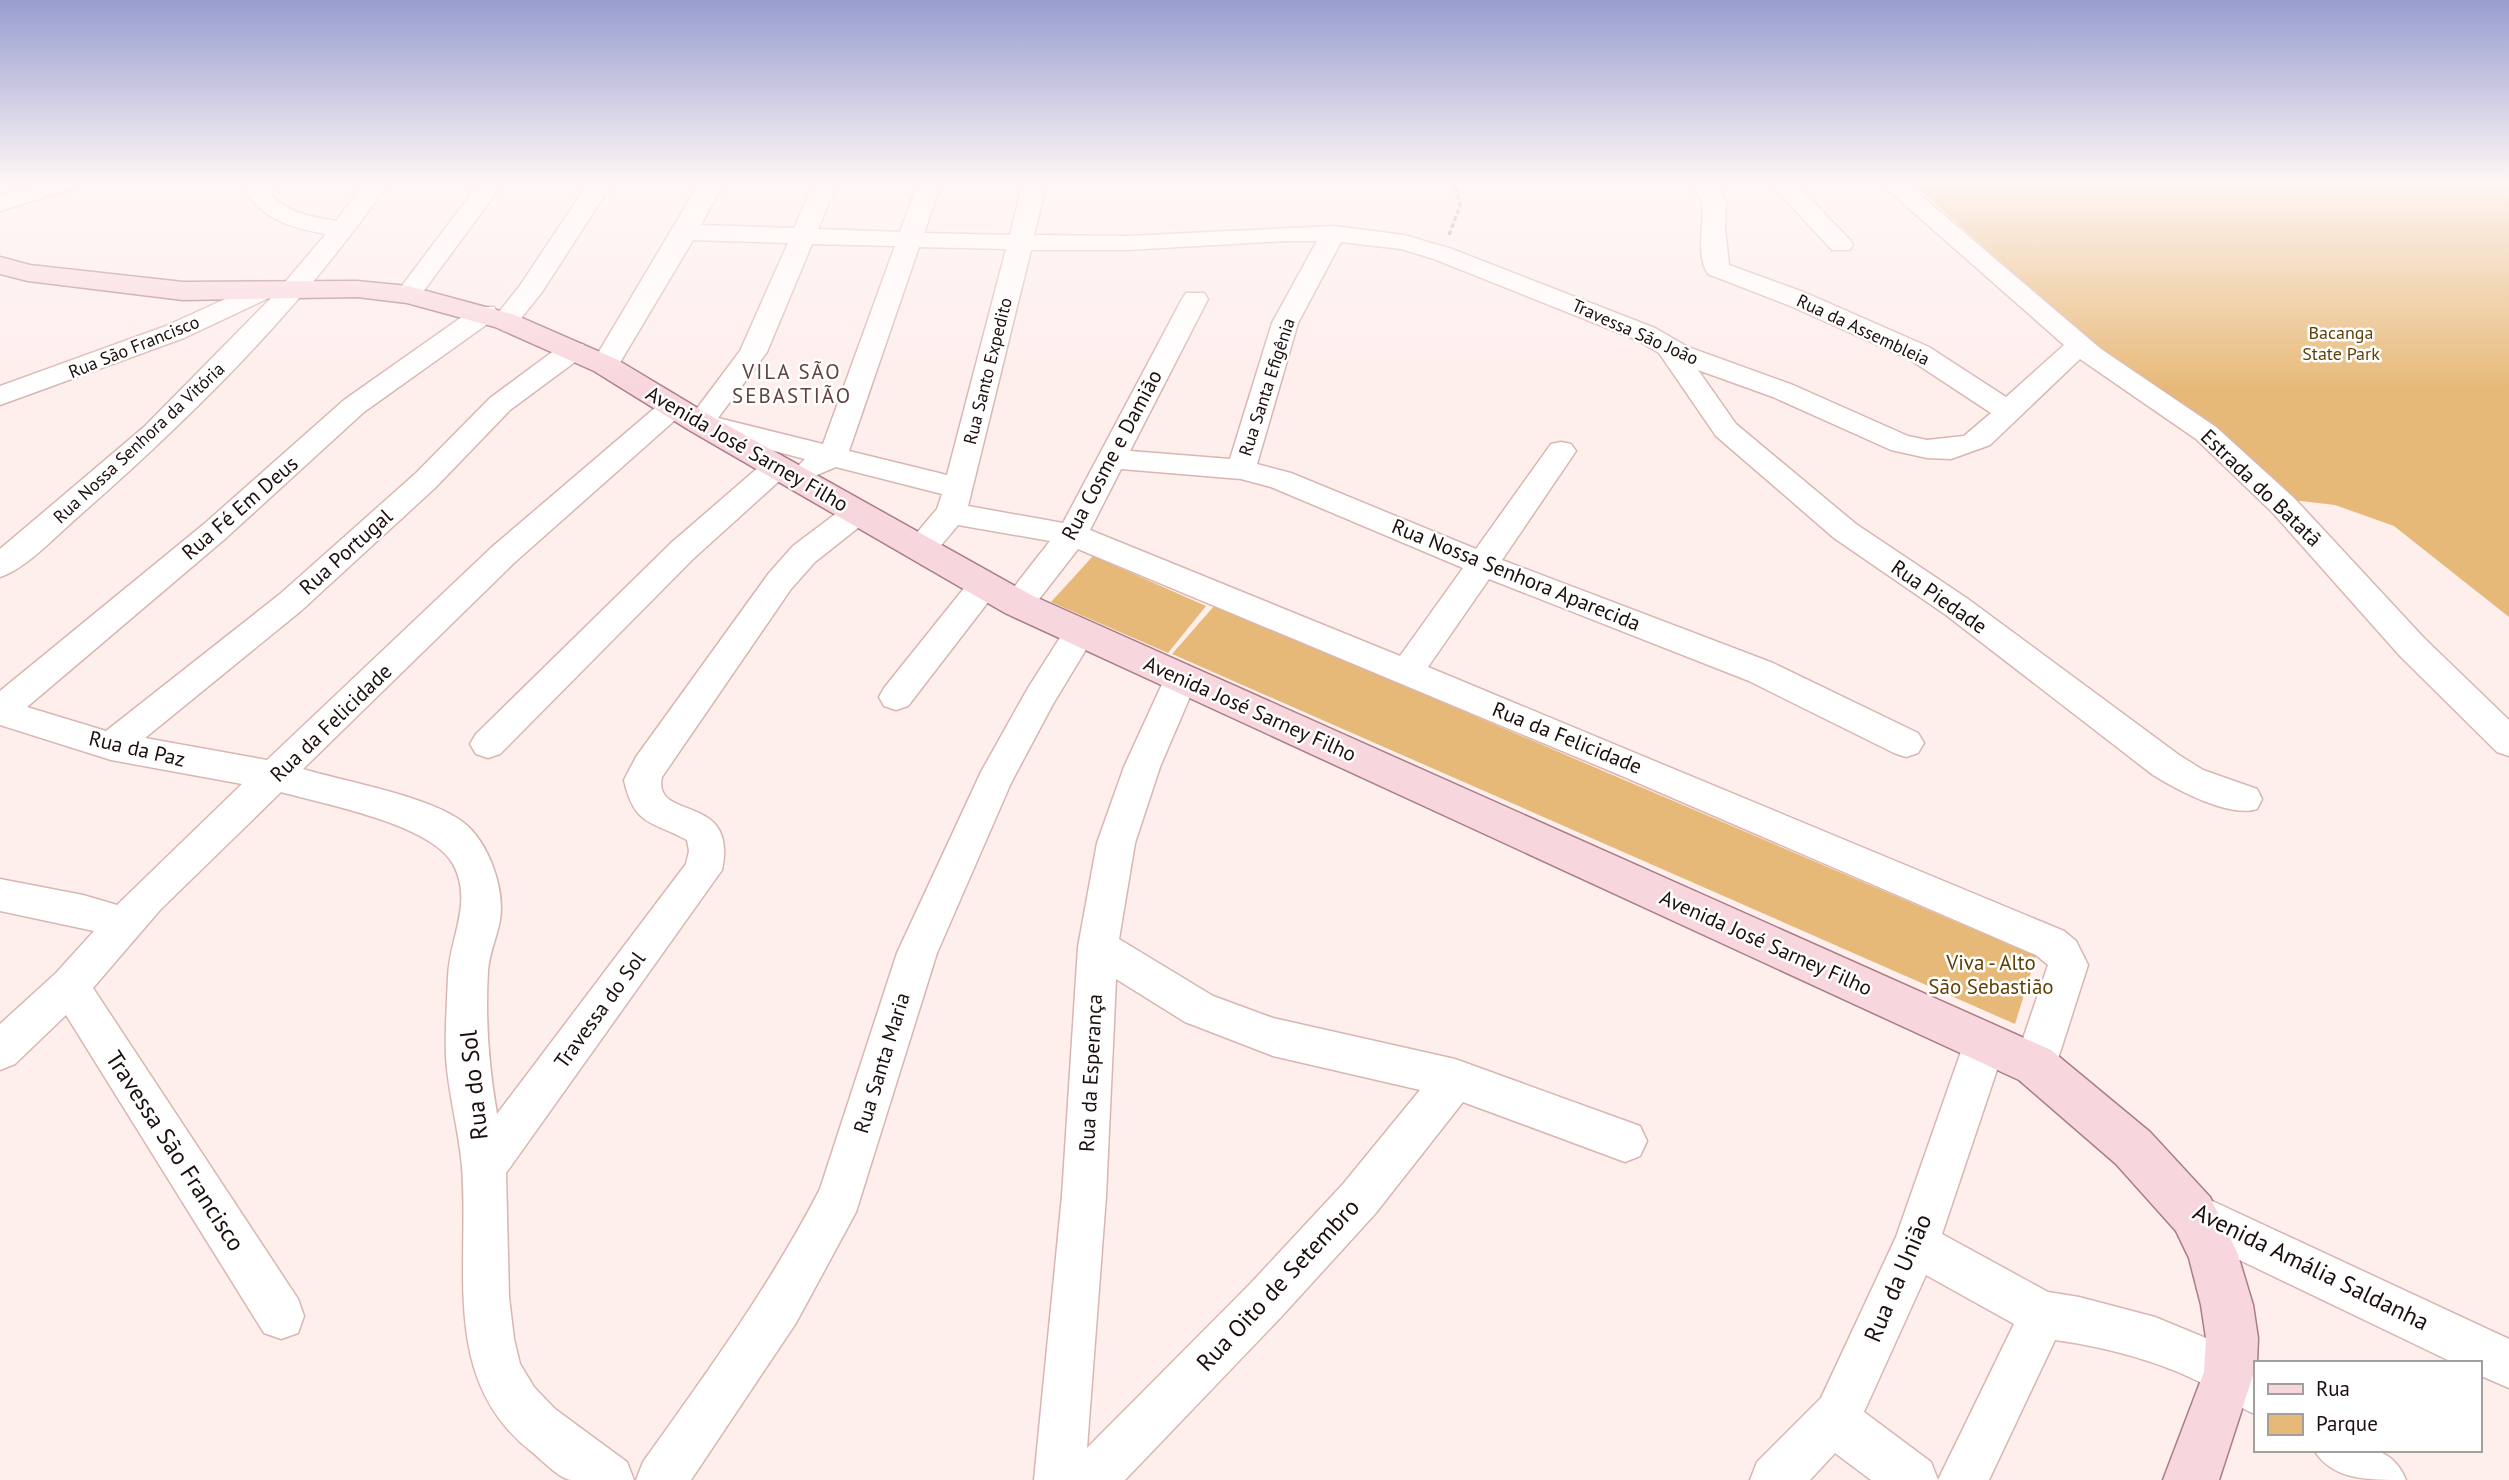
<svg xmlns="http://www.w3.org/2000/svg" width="2509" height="1480" viewBox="0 0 2509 1480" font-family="'PT Sans',sans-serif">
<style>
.green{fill:#e7b978}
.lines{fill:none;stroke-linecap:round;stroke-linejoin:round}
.minor-casing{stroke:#d9b6b1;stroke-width:3}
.major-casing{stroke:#a87e86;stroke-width:3}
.path{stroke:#9c8e8c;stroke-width:3.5;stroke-dasharray:5 2.5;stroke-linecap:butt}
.minor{fill:#fff;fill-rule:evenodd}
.major{fill:#f8d6dd;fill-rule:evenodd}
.labels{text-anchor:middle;stroke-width:5;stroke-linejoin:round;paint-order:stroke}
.far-street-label{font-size:18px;fill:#1c0f0e;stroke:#fff}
.far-park-label{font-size:18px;fill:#5f3f05;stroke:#fff}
.far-quarter-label{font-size:21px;letter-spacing:2px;fill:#5f423e;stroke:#fff}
.street-label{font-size:21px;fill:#1c0f0e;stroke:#fff}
.park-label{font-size:21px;fill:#5f3f05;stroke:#fff}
.near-street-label{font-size:24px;fill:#1c0f0e;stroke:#fff}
</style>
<rect width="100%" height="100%" fill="#feeeec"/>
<!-- green -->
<g class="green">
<path d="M1911 182H2509V617L2394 526 2335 505 2275 498 2246 482Z"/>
<path d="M1093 556 1206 606 1168 653 1051 602Z"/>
<path d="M1215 605 2036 956 2015 1024 1172 654Z"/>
</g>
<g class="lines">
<defs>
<g id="minor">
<path d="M46 182H82L78 187 0 211V196Z"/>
<path d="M249 182H273L270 193C286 213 312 217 336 221L365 182H389C303 307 194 415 79 516 58 534 26 569 0 577V549L144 427 273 296 184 338 0 405V386L166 326 256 285H274L278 290 275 294 326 234C293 228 266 221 246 193Z"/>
<path d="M480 182H504L417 300H399L395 295Z"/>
<path d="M589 182H613L542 292 514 327H496L493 320 364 412 226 538 27 707 106 731 280 594 416 473 490 398 563 344H583L586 350 583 356 510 410 436 487 302 610 145 738 267 760 492 547 663 401 673 398 683 401 687 407 683 413 514 563 303 769C346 782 430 796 464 823 489 843 505 889 500 920 497 937 489 954 488 971 485 1020 489 1067 497 1114L686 864 689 851 687 840C652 821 634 826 624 780L636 757 769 573 793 546 846 506 857 503 868 506 872 513 868 520 815 562 791 589 662 777C652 823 739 791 722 870L506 1173 509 1297 514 1339 520 1364 534 1387 555 1409 627 1462 634 1480C614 1480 590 1480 571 1480 558 1478 542 1460 532 1452 439 1380 470 1268 462 1167 459 1130 448 1093 446 1057 445 1030 447 1003 448 977 449 938 474 903 453 864 431 824 324 804 281 792L160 910 93 988 298 1299 304 1316 298 1333 281 1339 264 1333 66 1015 15 1064 0 1070V1024L56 973 94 931 0 911V879L83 895 117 905 242 784 111 760 0 725V691L204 524 344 400 476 307H494L498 313 519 287Z"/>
<path d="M700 182H724L701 225 794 228 814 182H838L818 229 900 232 918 182H942L924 233 1010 235 1023 182H1047L1034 235 1127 236 1334 226 1404 235 1452 249 1655 328 1688 347 1793 385 1908 436 1927 440 1964 436 1991 413 1909 359 1788 305 1708 274C1695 256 1705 221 1702 202 1700 196 1694 188 1691 182H1715L1726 203 1725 227 1729 265 1806 293 1929 347 2006 397 2064 345 1879 182H1905L2101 349 2216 427 2295 499 2424 638 2509 720V756L2497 752 2400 656 2273 513 2196 439 2080 359 1990 445 1951 459 1927 458 1891 450 1773 397 1698 370 1736 424 1856 524 1968 599 2179 755 2203 770 2257 789 2262 799 2257 809C2230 818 2177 790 2153 775L1946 615 1834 538 1716 436 1659 353 1637 340 1434 259 1401 249 1341 242 1298 323 1257 464 1291 473 1476 549 1551 444 1561 442 1571 444 1576 451 1502 560 1773 663 1918 733 1924 743 1918 753 1906 757 1894 753 1749 681 1489 579 1428 667 2064 931 2076 941 2088 965 2056 1065 2050 1079 2035 1084 2020 1079 2014 1065 2048 965 2036 955 1615 773 1078 549 1029 612 1018 616 1007 612 1002 604 1007 596 1050 541 958 525C944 541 933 562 909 556L904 548 937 509 942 494 836 467 812 477 802 474 797 467 805 459 690 429 686 423 740 351 788 243 693 240 615 371H595L591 365ZM1286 241H1317L1272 323 1230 459 1130 451 1208 299 1204 293H1186L1182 299 1063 523 968 506 1031 250H1127ZM812 244 895 246 823 444 718 418 767 352ZM919 247 1006 249 947 475 849 451ZM1121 469 1241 479 1271 487 1463 568 1400 656 1090 530Z"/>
<path d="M1769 182H1794L1850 240 1853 245 1850 250H1832Z"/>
<path d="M777 457 787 460 792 467 787 474 693 559 500 754 488 758 476 754 470 744 476 734 671 543 767 460Z"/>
<path d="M984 574 995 577 1000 585 995 593 908 706 896 710 884 706 879 697 884 688 973 577Z"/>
<path d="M1080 621 1092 625 1096 633 1053 704 1011 783 937 953 856 1212 796 1323 691 1480H636L643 1462C706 1374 770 1286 820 1189L897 953 981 772 1028 688 1068 625Z"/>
<path d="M1181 665 1193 669 1198 678 1160 767 1135 843 1119 939 1213 996 1273 1018 1455 1059 1640 1126 1647 1141 1640 1156 1625 1162 1463 1102 1375 1214 1282 1316 1125 1480H1034L1062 1196 1078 947 1097 843 1124 767 1169 669ZM1116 979 1185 1022 1273 1056 1420 1090 1343 1184 1250 1284 1087 1448 1106 1196Z"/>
<path d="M1985 1024 2000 1030 2006 1043 1942 1234 2048 1292 2079 1297 2155 1317 2247 1355 2258 1363H2255V1414C2239 1408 2228 1397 2213 1389 2167 1363 2107 1347 2055 1340L1989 1480H1871L1835 1453 1810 1480H1750L1757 1462 1821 1398 1896 1237 1964 1043 1970 1030ZM1926 1275 2014 1324 1938 1480 1931 1462 1864 1412Z"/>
<path d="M2193 1192 2509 1339V1388L2479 1375V1363H2454L2177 1230 2171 1214 2177 1198Z"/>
<path d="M2314 1450C2354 1450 2389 1438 2406 1480 2367 1480 2332 1480 2314 1450Z"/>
</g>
<path id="major" d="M0 257 30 265 183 282 357 281 408 286 515 315 616 359 711 416 1031 595 2051 1050 2150 1132 2210 1197 2237 1252 2253 1305 2258 1338 2257 1363 2219 1480H2163L2204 1372 2206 1338 2201 1305 2189 1258 2176 1231 2116 1164 2019 1080 1005 613 689 430 594 371 495 327 407 303 357 297 183 300 28 281 0 274Z"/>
</defs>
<!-- minor casing -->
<use href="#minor" class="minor-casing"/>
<!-- major casing -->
<use href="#major" class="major-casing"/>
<!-- path -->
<path class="path" d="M1449 235 1460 206 1455 182"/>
<!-- minor -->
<use href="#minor" class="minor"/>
<!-- major -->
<use href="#major" class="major"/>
</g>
<!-- sky -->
<linearGradient id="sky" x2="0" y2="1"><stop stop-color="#989dcf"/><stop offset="0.47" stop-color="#fff7f6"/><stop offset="1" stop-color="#fff7f6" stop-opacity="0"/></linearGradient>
<rect width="2509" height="389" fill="url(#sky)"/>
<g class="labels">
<!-- far-street labels -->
<g class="far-street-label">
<text transform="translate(1863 330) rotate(25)" y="6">Rua da Assembleia</text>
<text transform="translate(1635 332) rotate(24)" y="6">Travessa São João</text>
<text transform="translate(134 347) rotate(-22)" y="6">Rua São Francisco</text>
<text transform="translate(988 371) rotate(-76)" y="6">Rua Santo Expedito</text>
<text transform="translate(1267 387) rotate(-72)" y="6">Rua Santa Efigênia</text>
<text transform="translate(139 443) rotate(-43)" y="6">Rua Nossa Senhora da Vitória</text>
</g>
<!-- far-park labels -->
<g class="far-park-label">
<text x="2341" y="339">Bacanga<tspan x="2341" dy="21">State Park</tspan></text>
</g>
<!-- far-quarter labels -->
<g class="far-quarter-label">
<text x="792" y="379">VILA SÃO<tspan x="792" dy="24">SEBASTIÃO</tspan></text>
</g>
<!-- street labels -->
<g class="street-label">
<text transform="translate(747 449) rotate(30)" y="7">Avenida José Sarney Filho</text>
<text transform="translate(1112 455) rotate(-62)" y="7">Rua Cosme e Damião</text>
<text transform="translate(2261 488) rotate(44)" y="7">Estrada do Batatã</text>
<text transform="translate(240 508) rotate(-41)" y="7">Rua Fé Em Deus</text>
<text transform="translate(346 552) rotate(-42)" y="7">Rua Portugal</text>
<text transform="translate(1516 575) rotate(22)" y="7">Rua Nossa Senhora Aparecida</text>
<text transform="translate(1939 597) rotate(35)" y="7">Rua Piedade</text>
<text transform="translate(1250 709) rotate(24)" y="7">Avenida José Sarney Filho</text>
<text transform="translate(331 723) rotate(-44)" y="7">Rua da Felicidade</text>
<text transform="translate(1567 738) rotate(22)" y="7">Rua da Felicidade</text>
<text transform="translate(137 749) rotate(13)" y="7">Rua da Paz</text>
<text transform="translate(1766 943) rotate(24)" y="7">Avenida José Sarney Filho</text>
<text transform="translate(600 1010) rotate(-54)" y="7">Travessa do Sol</text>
<text transform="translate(882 1063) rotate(-73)" y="7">Rua Santa Maria</text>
<text transform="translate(1091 1073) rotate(-87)" y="7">Rua da Esperança</text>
</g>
<!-- park labels -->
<g class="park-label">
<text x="1991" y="970">Viva - Alto<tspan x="1991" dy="24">São Sebastião</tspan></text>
</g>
<!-- near-street labels -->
<g class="near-street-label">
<text transform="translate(474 1085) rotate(-96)" y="8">Rua do Sol</text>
<text transform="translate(175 1151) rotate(57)" y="8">Travessa São Francisco</text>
<text transform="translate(2311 1267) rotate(26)" y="8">Avenida Amália Saldanha</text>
<text transform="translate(1898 1278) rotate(-67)" y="8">Rua da União</text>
<text transform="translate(1278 1285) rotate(-47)" y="8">Rua Oito de Setembro</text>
</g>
</g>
<!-- legend -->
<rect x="2254" y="1361" width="228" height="91" fill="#ffffff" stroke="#a49f9f" stroke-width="2"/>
<rect x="2268" y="1384" width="35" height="10" fill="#f8d6dd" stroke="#a49f9f" stroke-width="2"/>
<text x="2316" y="1396" font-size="21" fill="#1c0f0e">Rua</text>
<rect x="2268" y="1414" width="35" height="21" fill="#e7b978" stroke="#a49f9f" stroke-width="2"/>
<text x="2316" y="1431" font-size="21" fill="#1c0f0e">Parque</text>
</svg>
